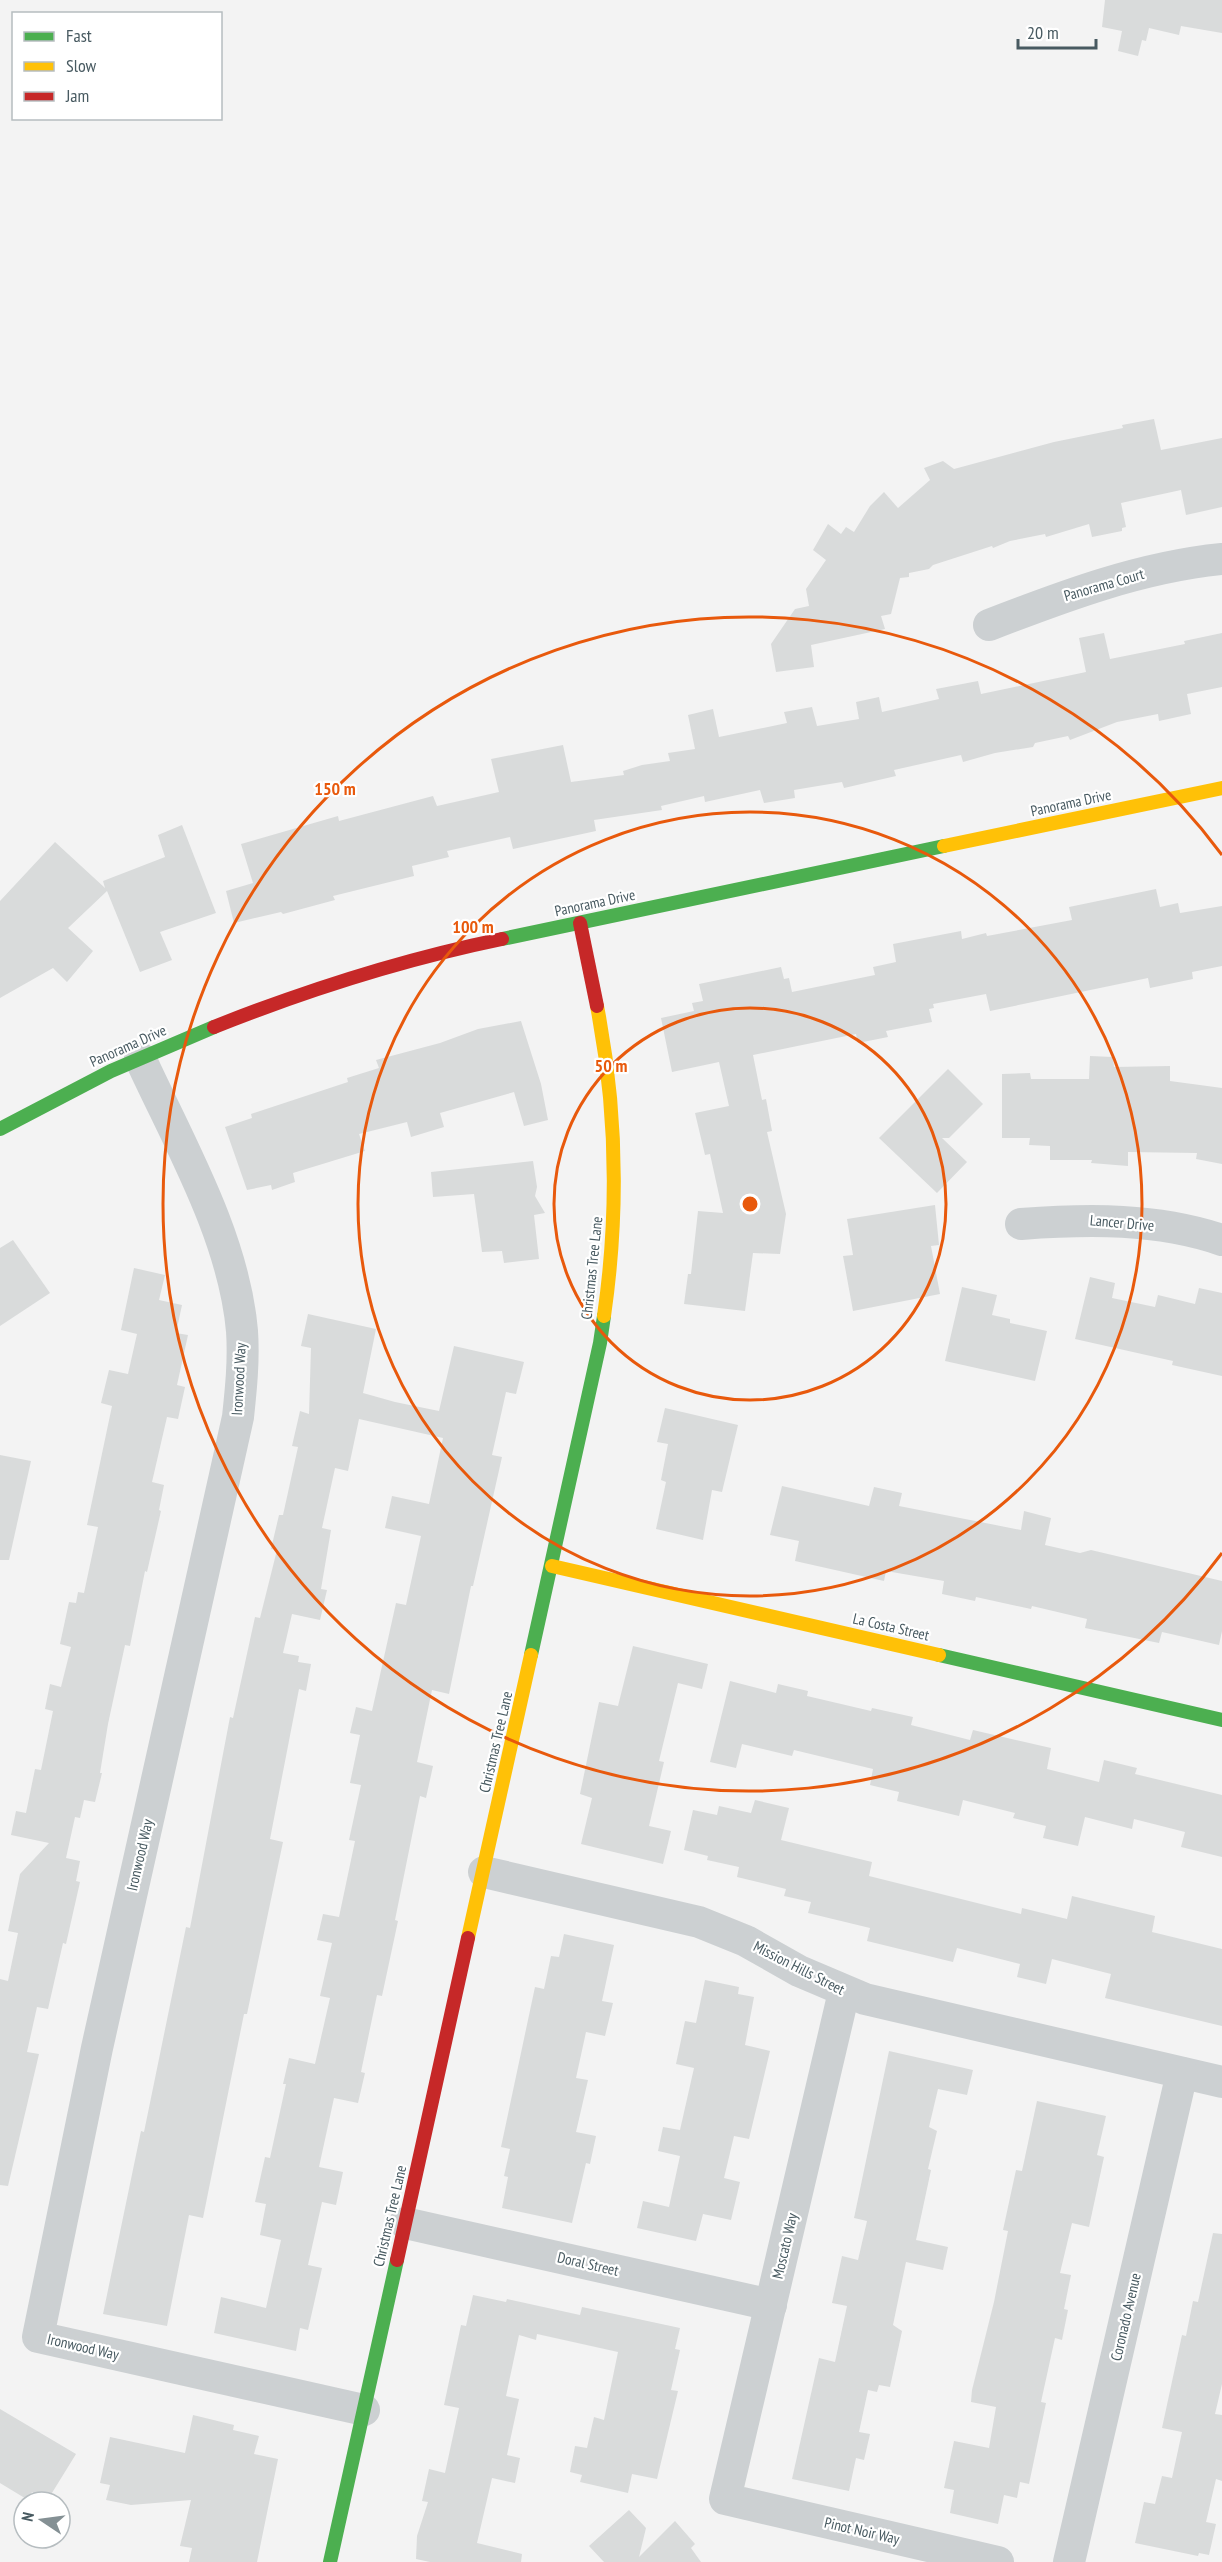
<svg xmlns="http://www.w3.org/2000/svg" width="1222" height="2562" viewBox="0 0 1222 2562" font-family="'PT Sans Narrow',sans-serif">
<style>
.building{fill:#d9dbdb}
.lines{fill:none;stroke-linecap:round;stroke-linejoin:round}
.street{stroke:#ccd0d2;stroke-width:32}
.fast{stroke:#4caf50;stroke-width:14}
.slow{stroke:#ffc107;stroke-width:14}
.jam{stroke:#c62828;stroke-width:14}
.ring{fill:none;stroke:#e8590c;stroke-width:3}
.labels{text-anchor:middle;stroke-width:4.5;stroke-linejoin:round;paint-order:stroke}
.street-label{font-size:15px;fill:#485a61;stroke:#fff}
.centre{fill:#e8590c;stroke:#fff;stroke-width:3}
.ring-label{font-size:18px;text-anchor:middle;font-weight:bold;fill:#e8590c;stroke:#fff;stroke-width:4.5;stroke-linejoin:round;paint-order:stroke}
</style>
<rect width="100%" height="100%" fill="#f3f3f3"/>
<!-- building -->
<g class="building">
<path d="M1105 0H1222V33L1181 26 1179 35 1149 28 1146 41 1142 40 1138 56 1118 51 1122 31 1102 27Z"/>
<path d="M1154 419 1161 450 1222 438V507L1186 515 1181 490 1121 503 1126 527 1122 528V531L1092 537 1089 524 1046 537 1045 534 1010 541 993 548 992 546 933 565 929 569 909 573V577L900 578 891 614 881 616 885 629 811 645 814 667 776 672 771 644 795 609 809 606 806 589 826 560 813 550 828 524 841 534 846 527 854 532 870 506 884 492 898 508 930 480 924 468 943 461 954 469 1054 442 1123 428 1122 425Z"/>
<path d="M1104 633 1110 659 1185 644 1184 641 1222 633V687L1187 694 1191 714 1159 721 1158 714 1117 722 1070 740 1068 736 1035 743 1033 747 995 753 963 762 961 755 894 770 896 776 844 788 842 782 794 790 795 798 764 803 760 790 705 802 704 796 661 806 662 810 594 820 596 831 513 849 510 837 447 851 449 857 412 866 414 876 333 896 335 900 283 914 281 912 234 923 226 891 253 883 241 844 338 816 339 821 433 796 437 806 499 792 491 759 563 745 571 782 624 775 623 771 642 765 670 761 668 753 695 749 688 715 713 709 719 737 787 723 784 712 812 707 817 726 859 719 856 702 879 697 882 712 939 699 936 689 978 681 981 694 1086 672 1079 638Z"/>
<path d="M182 825 216 913 160 932 172 960 140 972 107 891 68 928 93 951 67 982 53 968 0 998V901L55 842 105 888 103 881 165 857 158 835Z"/>
<path d="M1156 889 1160 907 1178 903 1180 913 1222 906V966L1192 972 1193 979 1150 988 1148 978 990 1011 986 994 933 1004 934 1008 929 1009 932 1022 886 1031 888 1037 858 1043 856 1034 753 1055 762 1100 766 1099 772 1131 767 1132 786 1214 780 1254 753 1253 745 1311 684 1304 688 1274H691L698 1211 723 1213 710 1154 705 1155 695 1113 729 1106 719 1062 672 1072 661 1018 694 1011 692 1003 703 1001 699 984 781 967 784 979 789 978 792 992 875 975 873 967 896 962 893 944 961 931 962 939 986 933 987 936 1072 920 1069 907Z"/>
<path d="M521 1021 541 1084 548 1120 524 1126 514 1092 440 1113 444 1127 411 1137 407 1122 359 1134 365 1151 293 1173 295 1182 272 1190 271 1185 247 1190 225 1127 252 1118 251 1114 348 1082 347 1078 379 1068 376 1060 440 1043 478 1029Z"/>
<path d="M1090 1056 1113 1057 1114 1067 1170 1066V1081L1222 1088V1164L1196 1159 1197 1153 1128 1152V1166L1091 1163 1092 1160H1050V1146L1029 1145 1030 1138H1002V1074L1030 1073 1031 1079H1089Z"/>
<path d="M948 1069 983 1104 949 1138H942L967 1162 937 1193 879 1138Z"/>
<path d="M533 1161 537 1187 535 1196 545 1213 534 1215 539 1259 504 1263 502 1251 482 1252 474 1194 433 1197 431 1172Z"/>
<path d="M935 1205 939 1245 931 1246 940 1294 853 1311 843 1256 853 1255 847 1219Z"/>
<path d="M13 1240 50 1293 0 1326V1248Z"/>
<path d="M134 1268 165 1275 159 1300 182 1305 176 1333 188 1335 177 1385 185 1387 178 1419 167 1417 152 1482 164 1485 159 1510 161 1511 147 1572 145 1571 130 1646 125 1645 108 1724 100 1773H102L95 1802 84 1800 80 1818 75 1817 66 1858 80 1861 76 1881 80 1882 66 1944 63 1943 48 2009 37 2007 27 2052 39 2054 8 2186 0 2185V1979L8 1981 18 1933 8 1931 20 1874 49 1843 11 1835 16 1811 26 1813 35 1769 41 1770 53 1711 45 1709 50 1684 61 1687 71 1647 60 1644 69 1602 76 1603 78 1592 84 1593 98 1527 87 1525 112 1406 101 1403 109 1370 128 1374 137 1334 121 1330Z"/>
<path d="M1090 1277 1115 1283 1112 1298 1155 1307 1158 1295 1195 1304 1199 1288 1222 1293V1376L1172 1365 1173 1361 1075 1339Z"/>
<path d="M962 1287 997 1295 992 1315 1010 1319V1323L1047 1331 1035 1381 945 1361Z"/>
<path d="M308 1314 376 1329 363 1393 395 1402 439 1411 454 1346 524 1362 516 1394 506 1392 492 1455 502 1457 473 1586H471L449 1694 432 1690 417 1762 433 1766 426 1798 420 1796 395 1920 398 1921 382 1996 377 1995 361 2072 365 2073 358 2103 334 2098 319 2167 343 2172 336 2205 322 2202 308 2265 322 2268 308 2330 300 2328 296 2351 214 2333 221 2297 266 2308 281 2240 260 2235 266 2204 255 2202 265 2157 270 2158 286 2084H283L289 2058 315 2064 330 1998 320 1996 332 1943 317 1940 323 1914 339 1917 355 1841 349 1840 361 1785 350 1783 360 1735 350 1733 356 1707 372 1711 396 1603 406 1605 421 1536 385 1528 392 1496 429 1504 443 1438 359 1419 348 1471 335 1468 322 1528 331 1530 321 1589 327 1590 320 1620 292 1614 283 1653 299 1656 298 1662 311 1664 306 1691 299 1689 270 1839 283 1842 247 2014H244L203 2218 189 2215 167 2326 103 2314 141 2131 144 2132 186 1927 190 1928 230 1717 233 1718 255 1617 260 1618 277 1550 271 1549 279 1515H283L298 1447 292 1446 300 1411 309 1414 311 1348 301 1346Z"/>
<path d="M665 1408 738 1425 722 1492 712 1490 703 1540 656 1529 666 1482 661 1480 668 1444 657 1442Z"/>
<path d="M0 1455 31 1461 9 1560H0Z"/>
<path d="M782 1486 869 1506 874 1487 902 1493 899 1506 1021 1530 1024 1511 1051 1518 1045 1545 1080 1553 1091 1550 1222 1581V1631L1219 1645 1162 1632 1159 1643 1085 1628 1087 1619 1032 1606 1031 1609 976 1597 975 1601 942 1594 944 1581 886 1571 884 1581 795 1561 799 1541 770 1535Z"/>
<path d="M633 1646 708 1664 702 1689 678 1683 659 1761 664 1762 649 1826 671 1831 663 1864 581 1844 592 1798 580 1794 599 1702 618 1706Z"/>
<path d="M730 1681 776 1693 778 1684 808 1691 807 1696 871 1711 872 1708 913 1717 911 1725 970 1740 973 1730 1051 1748 1047 1769 1099 1782 1104 1760 1137 1768 1135 1774 1222 1795V1857L1181 1847 1185 1832 1134 1819 1132 1829 1085 1817 1078 1846 1043 1838 1046 1826 1013 1818 1015 1813 963 1800 959 1816 897 1801 899 1792 870 1785 873 1769 794 1750 792 1756 742 1744 736 1768 710 1762Z"/>
<path d="M755 1800 789 1808 781 1840 872 1862 869 1876 1021 1914 1022 1908 1067 1919 1072 1896 1155 1916 1152 1932 1222 1949V2026L1105 1998 1111 1974 1052 1959 1046 1984 1017 1977 1020 1964 957 1948 953 1962 867 1941 870 1928 808 1913 811 1902 784 1896 786 1889 737 1877 739 1867 707 1860 708 1856 684 1850 693 1810 717 1815 719 1806 751 1813Z"/>
<path d="M564 1934 614 1945 602 2001 613 2003 605 2036 586 2032 576 2078 588 2080 576 2132 596 2136 590 2164 586 2163 572 2223 502 2208 508 2177 504 2176 510 2149 501 2147 535 1987 544 1989 551 1956 559 1957Z"/>
<path d="M705 1980 739 1987 738 1994 754 1997 745 2045 770 2051 749 2139 734 2136 724 2178 740 2182 731 2220 703 2214 696 2241 637 2228 643 2201 669 2207 680 2156 658 2151 663 2127 680 2130 694 2068 676 2064 685 2021 696 2023Z"/>
<path d="M889 2051 973 2070 967 2095 938 2089 929 2127 937 2131 928 2169 931 2170 916 2240 948 2247 943 2270 906 2262 893 2325 902 2331 890 2387 879 2385 877 2392 868 2390 859 2432 870 2434 864 2460 856 2458 849 2491 792 2479 819 2358 835 2362 847 2306 832 2303 842 2256 858 2260 867 2221 854 2218Z"/>
<path d="M1037 2101 1106 2116 1097 2155 1104 2157 1089 2227 1072 2223 1060 2273 1071 2275 1064 2309 1068 2310 1062 2340 1055 2338 1041 2402 1046 2403 1029 2484 1020 2482 1017 2498 1004 2495 998 2524 950 2513 954 2490 944 2488 954 2441 989 2448 996 2407 971 2402 972 2390 994 2302 1008 2231 1003 2230 1016 2170 1022 2171Z"/>
<path d="M1213 2233 1222 2234V2384L1215 2414 1222 2415V2481L1216 2479 1206 2522 1216 2524 1209 2555 1199 2553 1198 2556 1135 2543 1144 2502 1155 2504 1162 2476 1172 2478 1182 2432 1162 2428 1182 2335 1186 2336 1193 2301 1198 2302Z"/>
<path d="M473 2295 506 2302 507 2299 580 2315 582 2307 680 2328 675 2349 680 2350 671 2390 678 2391 657 2479 632 2474 628 2493 580 2482 582 2475 570 2472 575 2446 587 2448 594 2417 604 2420 618 2352 537 2334 536 2340 519 2335 506 2396 519 2399 507 2455 520 2458 515 2483 492 2478 477 2543 522 2554 521 2562H430L416 2559 417 2536 428 2502 422 2501 429 2469 445 2473 459 2408 444 2405 461 2325 466 2326Z"/>
<path d="M0 2409 76 2454 47 2501 32 2492 28 2500 0 2483Z"/>
<path d="M193 2415 234 2425 233 2430 259 2436 254 2454 278 2459 257 2562H189L192 2548 180 2546 191 2500 131 2505 106 2500 110 2485 100 2483 110 2437 185 2453Z"/>
<path d="M629 2510 646 2528 639 2557 675 2521 695 2544 691 2548 701 2562H604L589 2546Z"/>
</g>
<g class="lines">
<!-- street -->
<g class="street">
<path d="M989 625C1064 596 1141 567 1222 559"/>
<path d="M140 1058C179 1143 234 1237 242 1331 244 1360 241 1389 238 1417L97 2048 38 2337 364 2410"/>
<path d="M1021 1224C1089 1219 1157 1218 1222 1240"/>
<path d="M484 1872 699 1922 746 1941 799 1971 865 1999 1222 2082"/>
<path d="M844 1992 725 2499 998 2562"/>
<path d="M405 2223 771 2305"/>
<path d="M1069 2562 1182 2073"/>
</g>
<!-- fast -->
<g class="fast">
<path d="M502 939 944 846"/>
<path d="M0 1129 111 1071 214 1027"/>
<path d="M531 1655 600 1343 604 1316"/>
<path d="M939 1655 1222 1720"/>
<path d="M330 2562 397 2260"/>
</g>
<!-- slow -->
<g class="slow">
<path d="M944 846 1222 788"/>
<path d="M597 1006C617 1109 619 1212 604 1316"/>
<path d="M552 1566 939 1655"/>
<path d="M468 1938 531 1655"/>
</g>
<!-- jam -->
<g class="jam">
<path d="M580 923 597 1006"/>
<path d="M214 1027C307 990 405 959 502 939"/>
<path d="M397 2260 468 1938"/>
</g>
</g>
<!-- distance rings -->
<g class="ring">
<circle cx="750" cy="1204" r="196"/>
<circle cx="750" cy="1204" r="392"/>
<path d="M1222 1553A587 587 0 1 1 1222 855"/>
</g>
<g class="labels">
<!-- street labels -->
<g class="street-label">
<text transform="translate(1104 585) rotate(-16)" y="5">Panorama Court</text>
<text transform="translate(1071 803) rotate(-12)" y="5">Panorama Drive</text>
<text transform="translate(595 903) rotate(-12)" y="5">Panorama Drive</text>
<text transform="translate(128 1046) rotate(-24)" y="5">Panorama Drive</text>
<text transform="translate(1122 1223) rotate(5)" y="5">Lancer Drive</text>
<text transform="translate(592 1268) rotate(-84)" y="5">Christmas Tree Lane</text>
<text transform="translate(239 1379) rotate(-87)" y="5">Ironwood Way</text>
<text transform="translate(891 1627) rotate(13)" y="5">La Costa Street</text>
<text transform="translate(496 1742) rotate(-77)" y="5">Christmas Tree Lane</text>
<text transform="translate(140 1855) rotate(-77)" y="5">Ironwood Way</text>
<text transform="translate(799 1968) rotate(27)" y="5">Mission Hills Street</text>
<text transform="translate(390 2216) rotate(-77)" y="5">Christmas Tree Lane</text>
<text transform="translate(785 2246) rotate(-77)" y="5">Moscato Way</text>
<text transform="translate(588 2264) rotate(13)" y="5">Doral Street</text>
<text transform="translate(1126 2317) rotate(-77)" y="5">Coronado Avenue</text>
<text transform="translate(83 2347) rotate(13)" y="5">Ironwood Way</text>
<text transform="translate(862 2531) rotate(13)" y="5">Pinot Noir Way</text>
</g>
</g>
<circle cx="750" cy="1204" r="9" class="centre"/>
<g class="ring-label">
<text x="335" y="795">150 m</text>
<text x="473" y="933">100 m</text>
<text x="611" y="1072">50 m</text>
</g>
<!-- legend -->
<rect x="12" y="12" width="210" height="108" fill="#ffffff" stroke="#b6bdc0" stroke-width="1.5"/>
<rect x="24" y="32" width="30" height="9" fill="#4caf50" stroke="#b6bdc0" stroke-width="1.5"/>
<text x="66" y="42" font-size="18" fill="#485a61">Fast</text>
<rect x="24" y="62" width="30" height="9" fill="#ffc107" stroke="#b6bdc0" stroke-width="1.5"/>
<text x="66" y="72" font-size="18" fill="#485a61">Slow</text>
<rect x="24" y="92" width="30" height="9" fill="#c62828" stroke="#b6bdc0" stroke-width="1.5"/>
<text x="66" y="102" font-size="18" fill="#485a61">Jam</text>
<!-- north arrow -->
<g transform="translate(42 2520) rotate(283)"><circle r="28" fill="#ffffff" stroke="#b6bdc0" stroke-width="1.5"/>
<path d="M0-4.5L10 22L0 15L-10 22Z" fill="#849094"/>
<text y="-9" font-size="16" font-weight="bold" text-anchor="middle" fill="#485a61">N</text>
</g>
<!-- scale -->
<path d="M1018 39v9h78v-9" fill="none" stroke="#485a61" stroke-width="3"/>
<text x="1027" y="39" font-size="18" fill="#485a61" stroke="#ffffff" stroke-width="4.5" paint-order="stroke">20 m</text>
</svg>
